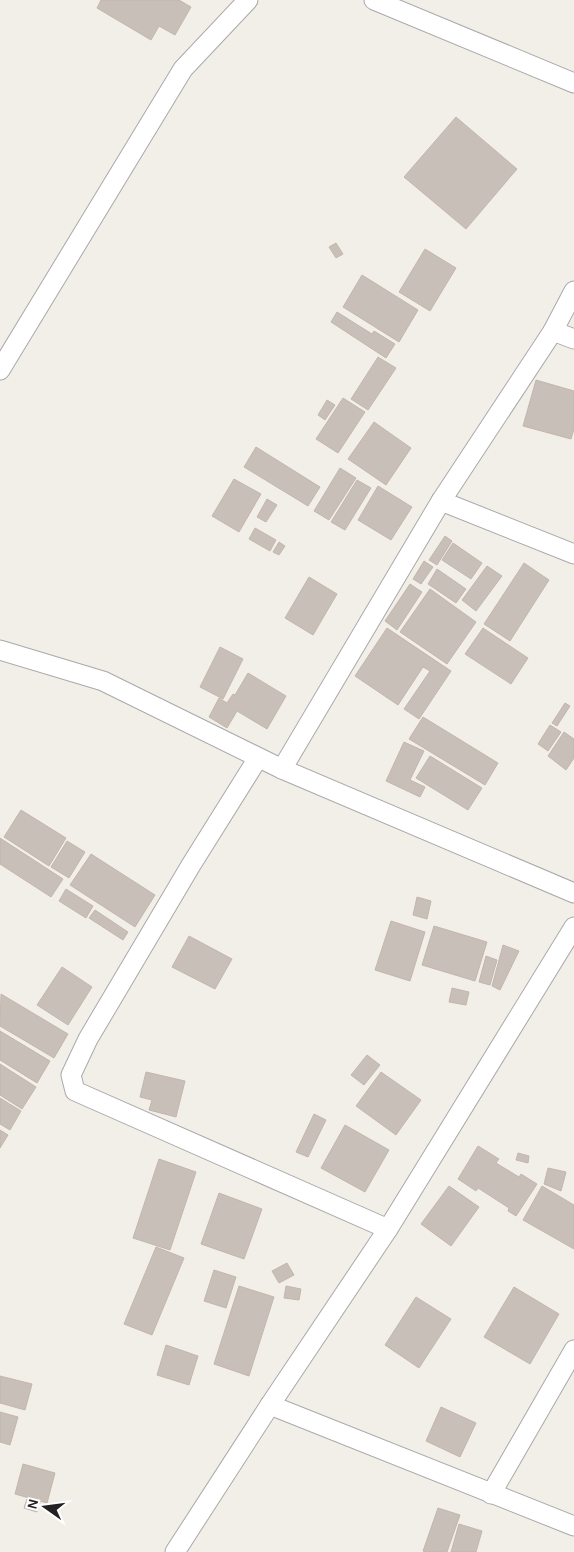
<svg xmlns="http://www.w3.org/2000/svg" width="574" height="1552" viewBox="0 0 574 1552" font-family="Karla,sans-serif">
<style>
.building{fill:#c7bfb8;stroke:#c4b6ab}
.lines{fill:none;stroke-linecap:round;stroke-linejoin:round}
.street-casing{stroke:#a9a9a9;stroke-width:21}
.street{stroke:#fff;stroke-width:19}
</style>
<rect width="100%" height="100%" fill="#f2efe9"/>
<!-- building -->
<g class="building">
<path d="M101 0H179L191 7 175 35 159 26 151 40 97 8Z"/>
<path d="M456 117 517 169 466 229 404 177Z"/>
<path d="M336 243 343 254 336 258 329 247Z"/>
<path d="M425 249 456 268 430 311 399 292Z"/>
<path d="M362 275 418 310 399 342 343 307Z"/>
<path d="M337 312 372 334 374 331 395 344 386 358 331 322Z"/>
<path d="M378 357 396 368 368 410 351 399Z"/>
<path d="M536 380 574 391V429L571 439 523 426Z"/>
<path d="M343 398 365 412 338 453 316 439Z"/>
<path d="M327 400 335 405 325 420 318 415Z"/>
<path d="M374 422 411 448 386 485 348 459Z"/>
<path d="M256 447 320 487 308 506 244 467Z"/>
<path d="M340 468 356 478 329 520 314 511Z"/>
<path d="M234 479 261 494 239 532 212 516Z"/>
<path d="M357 480 371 488 345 530 331 522Z"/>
<path d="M378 486 412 507 391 540 358 520Z"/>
<path d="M267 499 277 505 266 522 257 517Z"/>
<path d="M255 528 276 540 270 551 249 539Z"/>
<path d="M445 536 452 541 437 565 429 560Z"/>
<path d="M279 542 285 546 279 555 273 552Z"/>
<path d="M453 543 482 563 471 579 442 560Z"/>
<path d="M424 561 433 567 421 584 413 579Z"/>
<path d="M524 563 549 580 510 641 484 624Z"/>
<path d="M487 566 502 576 476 611 462 600Z"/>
<path d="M437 569 466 589 456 603 428 584Z"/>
<path d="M309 577 337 594 313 635 285 618Z"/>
<path d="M410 584 422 592 397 630 385 621Z"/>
<path d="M430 589 476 622 447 664 400 632Z"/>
<path d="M387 628 451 671 419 719 404 709 430 671 423 667 398 705 355 676Z"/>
<path d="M483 628 528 658 511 684 465 654Z"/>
<path d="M220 647 243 659 223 699 200 687Z"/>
<path d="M248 673 286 696 267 729 237 711 227 728 209 717 219 698 227 703 233 694 235 695Z"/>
<path d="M565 703 570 706 557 726 552 723Z"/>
<path d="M423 717 498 763 485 785 409 739Z"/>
<path d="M550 725 561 732 548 751 538 744Z"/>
<path d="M564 732 574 739V758L566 770 548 756Z"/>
<path d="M404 742 424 751 410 780 425 787 420 797 386 781Z"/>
<path d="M430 756 482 788 468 810 416 778Z"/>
<path d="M21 810 66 838 49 866 4 837Z"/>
<path d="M0 838 63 879 51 897 0 864Z"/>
<path d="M67 841 85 852 69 878 51 867Z"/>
<path d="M91 854 155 895 135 927 70 885Z"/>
<path d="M66 889 93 906 86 918 59 901Z"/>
<path d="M417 897 431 901 427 919 413 915Z"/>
<path d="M95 910 128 932 123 940 89 918Z"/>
<path d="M391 921 425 932 410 981 375 970Z"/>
<path d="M434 926 487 942 475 981 422 965Z"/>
<path d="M189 936 232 959 215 989 172 967Z"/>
<path d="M503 945 519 951 500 990 492 986Z"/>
<path d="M486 956 497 960 490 985 479 982Z"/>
<path d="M62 967 92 987 68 1025 37 1005Z"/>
<path d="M452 988 469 992 466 1005 449 1002Z"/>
<path d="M1 994 68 1034 54 1058 0 1026Z"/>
<path d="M0 1031 50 1061 37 1083 0 1060Z"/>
<path d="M367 1055 380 1065 364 1085 351 1075Z"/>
<path d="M0 1064 36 1087 22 1109 0 1095Z"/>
<path d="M146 1072 185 1081 176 1117 149 1110 152 1100 140 1097Z"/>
<path d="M381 1072 421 1100 396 1135 356 1106Z"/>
<path d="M0 1098 21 1111 10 1130 0 1124Z"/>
<path d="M314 1114 326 1120 308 1157 296 1152Z"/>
<path d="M345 1125 389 1150 365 1192 321 1168Z"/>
<path d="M0 1130 8 1135 0 1148Z"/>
<path d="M478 1146 499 1159 496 1163 519 1177 521 1174 537 1184 516 1216 508 1211 509 1208 478 1188 476 1191 458 1179Z"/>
<path d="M518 1153 529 1156 528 1163 516 1160Z"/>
<path d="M159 1159 196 1172 170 1250 133 1238Z"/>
<path d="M548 1168 566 1172 561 1191 544 1184Z"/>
<path d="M449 1186 479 1207 451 1246 421 1224Z"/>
<path d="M542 1186 574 1205V1249L523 1220Z"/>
<path d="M219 1193 262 1209 244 1259 201 1244Z"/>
<path d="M156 1247 184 1258 152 1335 124 1324Z"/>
<path d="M287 1263 294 1275 279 1283 272 1271Z"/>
<path d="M214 1270 236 1277 226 1308 204 1301Z"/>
<path d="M239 1286 274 1297 249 1376 214 1364Z"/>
<path d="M286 1286 301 1289 299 1300 284 1298Z"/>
<path d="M514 1287 559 1314 530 1364 484 1337Z"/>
<path d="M416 1297 451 1319 419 1368 385 1345Z"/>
<path d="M166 1345 198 1356 189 1385 157 1375Z"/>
<path d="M0 1376 32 1384 25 1410 0 1403Z"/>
<path d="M441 1407 476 1423 460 1457 426 1441Z"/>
<path d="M0 1412 18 1417 10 1445 0 1442Z"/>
<path d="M23 1464 55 1473 47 1503 15 1494Z"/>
<path d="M27 1499 40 1502 37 1512 24 1508Z"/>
<path d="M438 1508 460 1515 447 1552H426L423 1551Z"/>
<path d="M459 1524 482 1531 476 1552H451Z"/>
</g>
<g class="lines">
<defs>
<g id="street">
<path d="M374 0 574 83"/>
<path d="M553 331 574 291"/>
<path d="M0 370 183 69 248 0"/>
<path d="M441 501 574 554"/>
<path d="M0 650 103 681 282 769 574 893"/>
<path d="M258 758 191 865 88 1039 71 1075 75 1091 388 1229"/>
<path d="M282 769 441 501 553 331 574 339"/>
<path d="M270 1405 574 1526"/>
<path d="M491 1494 574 1350"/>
<path d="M175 1552 270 1405 388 1229 574 927"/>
</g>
</defs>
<!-- street casing -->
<use href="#street" class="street-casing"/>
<!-- street -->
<use href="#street" class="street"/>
</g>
<!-- north arrow -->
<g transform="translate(45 1507) rotate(284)" stroke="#ffffff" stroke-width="4" paint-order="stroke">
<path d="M0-4L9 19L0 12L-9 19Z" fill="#222222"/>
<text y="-8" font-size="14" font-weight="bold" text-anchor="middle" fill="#222222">N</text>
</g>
</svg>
